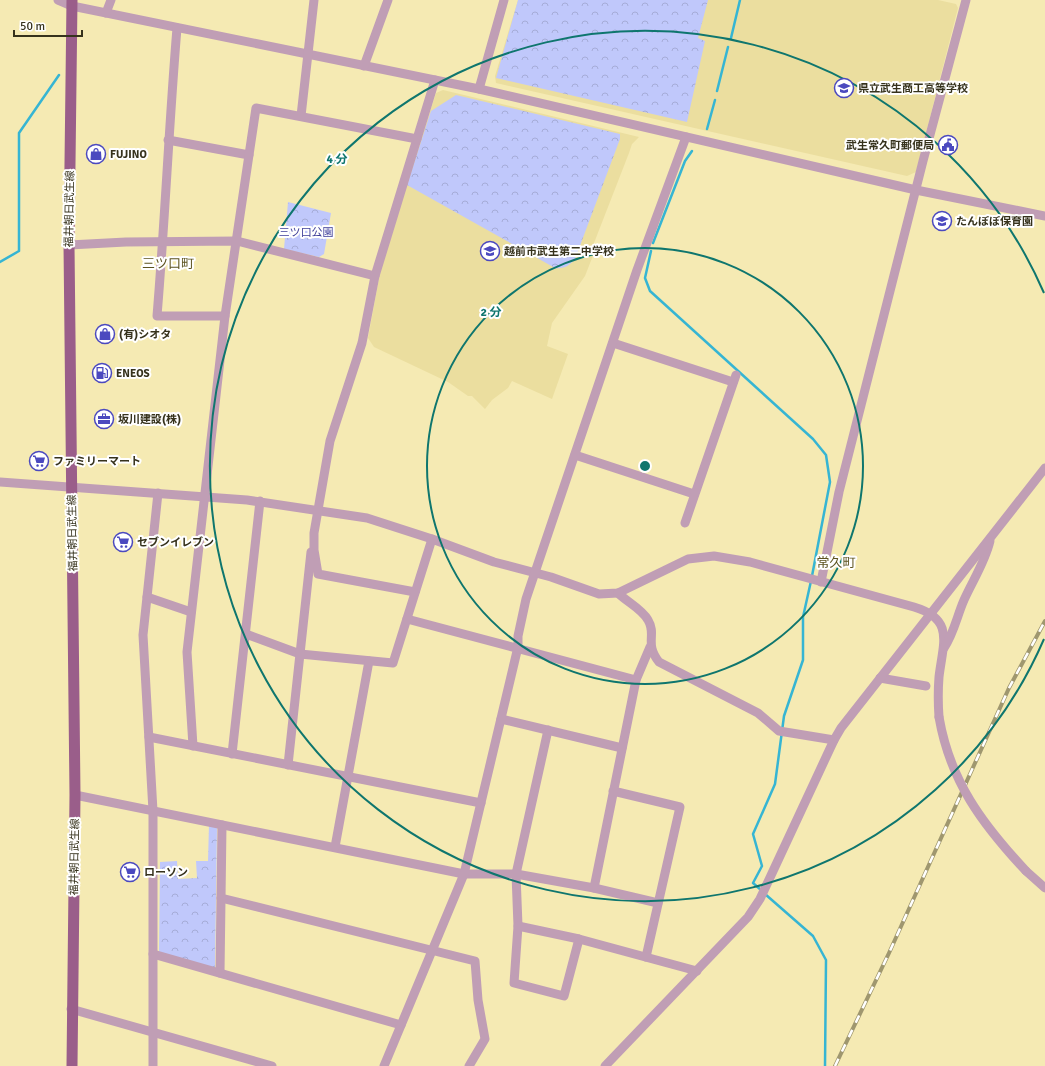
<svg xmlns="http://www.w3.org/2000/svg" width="1045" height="1066" viewBox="0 0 1045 1066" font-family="Signika,'Noto Sans JP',sans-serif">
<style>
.built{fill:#ebde9f}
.forest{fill:url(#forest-crowns)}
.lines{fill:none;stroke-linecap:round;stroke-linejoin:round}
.stream{stroke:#36b5d3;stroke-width:2.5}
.minor{stroke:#c09eb5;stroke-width:9}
.major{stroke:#9a5e8a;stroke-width:11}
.rail-casing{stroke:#9f976f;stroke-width:4}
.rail{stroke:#fff;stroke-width:2.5;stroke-dasharray:8;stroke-linecap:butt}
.minor-bridge{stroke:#c09eb5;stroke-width:9}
.ring{fill:none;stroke:#0f766e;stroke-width:2}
.labels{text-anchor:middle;stroke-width:4;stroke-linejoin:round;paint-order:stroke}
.poi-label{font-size:11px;font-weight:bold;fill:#36321c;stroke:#fff;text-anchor:start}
.street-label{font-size:11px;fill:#36321c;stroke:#fff}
.park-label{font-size:11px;fill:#3d3d98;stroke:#fff}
.quarter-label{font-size:13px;fill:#5d531f;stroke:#fff}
.centre{fill:#0f766e;stroke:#fff;stroke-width:2}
.ring-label{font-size:12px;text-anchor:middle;font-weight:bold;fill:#0f766e;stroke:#fff;stroke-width:4;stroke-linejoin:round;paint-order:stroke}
</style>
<defs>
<pattern id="forest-crowns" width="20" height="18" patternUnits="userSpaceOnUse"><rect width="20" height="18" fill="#c0c8fb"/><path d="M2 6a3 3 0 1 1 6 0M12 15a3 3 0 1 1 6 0" fill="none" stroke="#a6acd7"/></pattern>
</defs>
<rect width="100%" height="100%" fill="#f5eab3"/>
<!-- built -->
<g class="built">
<path d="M518 0H938L956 4 958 8 916 172 907 176 496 83 495 76Z"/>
<path d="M443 90 639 137 632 144 629 153 594 243V253L585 276 552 323 547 346 568 354 552 399 512 381 508 388 492 400 485 409 472 396H468L448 382 374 347 368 338 380 273 407 184 436 93Z"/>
</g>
<!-- forest -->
<g class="forest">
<path d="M518 0H708L698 38 705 41 687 122 496 78Z"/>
<path d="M456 95 620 134V139L575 259C569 266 564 269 555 268L407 185 431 111Z"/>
<path d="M288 202 331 213 324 254 319 257 284 249Z"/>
<path d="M209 825 217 827 215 968 159 952 160 862 177 861 178 879 197 878 196 861H208Z"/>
</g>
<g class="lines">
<!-- stream -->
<g class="stream">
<path d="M731 38 740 0"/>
<path d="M717 91 728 47"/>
<path d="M707 129 715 100"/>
<path d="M653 243 685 161 692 151"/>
<path d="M651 251 645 278 650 291 813 439 826 455 830 482 812 576"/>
<path d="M0 262 19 251V133L59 75"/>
<path d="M761 890 753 883 762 866 753 834 775 784 784 716 803 660V617L811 581"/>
<path d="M765 894 813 936 826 960 825 1066"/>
</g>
<!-- minor -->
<g class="minor">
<path d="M58 0 72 6 479 89 916 190 1045 216"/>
<path d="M106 13 111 0"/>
<path d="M177 28C169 124 165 220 157 316H225"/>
<path d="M364 66 388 0"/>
<path d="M479 89 504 0"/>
<path d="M301 116 314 0"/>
<path d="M168 140 249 155"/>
<path d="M69 245 126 242 237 241 375 276"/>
<path d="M613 343 733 382"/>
<path d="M575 455 694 494"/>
<path d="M0 482 247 500 367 518 432 539 494 562 551 577 599 594 618 593 688 559 714 556 750 562 914 607C955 619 943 643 939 677 938 690 938 703 939 717"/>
<path d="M685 523 736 375"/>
<path d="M821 582 839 492 923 161 966 0"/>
<path d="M415 592 318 574 314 550V533L330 441 362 343 375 276 435 80"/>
<path d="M618 593C627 602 642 609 648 620 657 635 644 643 659 662L758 713 779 731 834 740"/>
<path d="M147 597 191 612"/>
<path d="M407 619 636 680"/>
<path d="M246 634 300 654 393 663 432 539"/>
<path d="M944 648C954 633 957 616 964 600 973 580 985 562 990 541"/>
<path d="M880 678 926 686"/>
<path d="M501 719 622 748"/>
<path d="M548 730 516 874 518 926 514 983 564 996 579 939"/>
<path d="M149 737 481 803"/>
<path d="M193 746 187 652 225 316 256 108 417 139"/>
<path d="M232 754 260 501"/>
<path d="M288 765 311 552"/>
<path d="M613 791 680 807 646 957"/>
<path d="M75 795 464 874H516L594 888 658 903"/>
<path d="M335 847 369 661"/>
<path d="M1026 871 1045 888"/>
<path d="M594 888 636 680 650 647"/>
<path d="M221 898 475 961 478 1000 485 1039 469 1066"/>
<path d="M518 926 579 939 697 971"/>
<path d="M153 954 401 1025"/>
<path d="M220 973 222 825"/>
<path d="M71 1009 272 1066"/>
<path d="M153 1066V811L143 635 158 493"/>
<path d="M384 1066 464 874 518 647V636L526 599 637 270 686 137"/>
<path d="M605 1066 748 917 760 899 834 740 841 728 1045 468"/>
</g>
<!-- major -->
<path class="major" d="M72 1066 75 795 69 245 72 0"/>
<defs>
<path id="rail" d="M835 1066 889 953 1009 688 1045 621"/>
</defs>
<!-- rail casing -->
<use href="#rail" class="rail-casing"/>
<!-- rail -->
<use href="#rail" class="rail"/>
<!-- minor-bridge -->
<path class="minor-bridge" d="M939 717C950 781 982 824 1026 871"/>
</g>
<!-- distance rings -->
<g class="ring">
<circle cx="645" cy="466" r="218"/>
<path d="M1044 639A435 435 0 1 1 1044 293"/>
</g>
<!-- icons -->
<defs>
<symbol id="school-ring" viewBox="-11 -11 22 22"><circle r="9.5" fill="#fff" stroke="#4b49bf" stroke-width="1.5"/><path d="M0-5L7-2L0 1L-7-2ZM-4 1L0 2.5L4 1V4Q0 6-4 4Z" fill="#4b49bf"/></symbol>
<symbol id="civic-ring" viewBox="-11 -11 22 22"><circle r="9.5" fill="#fff" stroke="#4b49bf" stroke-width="1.5"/><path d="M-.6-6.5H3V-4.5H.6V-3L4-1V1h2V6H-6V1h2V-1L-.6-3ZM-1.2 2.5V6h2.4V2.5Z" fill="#4b49bf"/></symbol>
<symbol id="shop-ring" viewBox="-11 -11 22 22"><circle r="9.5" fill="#fff" stroke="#4b49bf" stroke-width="1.5"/><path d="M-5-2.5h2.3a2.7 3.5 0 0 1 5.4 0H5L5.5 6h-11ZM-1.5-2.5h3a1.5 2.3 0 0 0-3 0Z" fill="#4b49bf"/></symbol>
<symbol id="fuel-ring" viewBox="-11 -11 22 22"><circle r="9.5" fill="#fff" stroke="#4b49bf" stroke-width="1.5"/><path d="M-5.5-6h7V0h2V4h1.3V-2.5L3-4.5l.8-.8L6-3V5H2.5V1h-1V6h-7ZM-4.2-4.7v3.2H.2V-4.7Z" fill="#4b49bf"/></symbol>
<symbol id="office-ring" viewBox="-11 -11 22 22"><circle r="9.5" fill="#fff" stroke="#4b49bf" stroke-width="1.5"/><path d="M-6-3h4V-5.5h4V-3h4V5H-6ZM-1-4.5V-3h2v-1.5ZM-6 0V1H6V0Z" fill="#4b49bf"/></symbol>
<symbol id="supermarket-ring" viewBox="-11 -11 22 22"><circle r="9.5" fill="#fff" stroke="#4b49bf" stroke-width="1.5"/><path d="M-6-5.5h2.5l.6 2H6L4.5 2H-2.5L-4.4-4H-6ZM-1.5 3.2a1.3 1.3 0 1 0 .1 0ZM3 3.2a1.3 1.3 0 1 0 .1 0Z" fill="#4b49bf"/></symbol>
</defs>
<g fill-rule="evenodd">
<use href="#school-ring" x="833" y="77" width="22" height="22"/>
<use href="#civic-ring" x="937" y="134" width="22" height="22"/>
<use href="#shop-ring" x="85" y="143" width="22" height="22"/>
<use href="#school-ring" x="931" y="210" width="22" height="22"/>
<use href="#school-ring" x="479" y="240" width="22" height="22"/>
<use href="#shop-ring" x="94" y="323" width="22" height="22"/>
<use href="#fuel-ring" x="91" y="362" width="22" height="22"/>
<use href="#office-ring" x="93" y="408" width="22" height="22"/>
<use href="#supermarket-ring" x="28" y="450" width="22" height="22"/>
<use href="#supermarket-ring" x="112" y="531" width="22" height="22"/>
<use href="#supermarket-ring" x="119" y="861" width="22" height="22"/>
</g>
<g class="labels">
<!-- poi labels -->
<g class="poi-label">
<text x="858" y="92">県立武生商工高等学校</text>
<text x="934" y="149" text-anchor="end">武生常久町郵便局</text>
<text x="110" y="158">FUJINO</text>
<text x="956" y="225">たんぽぽ保育園</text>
<text x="504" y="255">越前市武生第二中学校</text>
<text x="119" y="338">(有)シオタ</text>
<text x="116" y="377">ENEOS</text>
<text x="118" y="423">坂川建設(株)</text>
<text x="53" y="465">ファミリーマート</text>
<text x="137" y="546">セブンイレブン</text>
<text x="144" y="876">ローソン</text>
</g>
<!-- street labels -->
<g class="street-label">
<text transform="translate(69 209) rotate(-89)" y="4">福井朝日武生線</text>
<text transform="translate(72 533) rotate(-91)" y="4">福井朝日武生線</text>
<text transform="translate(74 857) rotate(-89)" y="4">福井朝日武生線</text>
</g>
<!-- park labels -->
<g class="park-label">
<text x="306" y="236">三ツ口公園</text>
</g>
<!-- quarter labels -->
<g class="quarter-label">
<text x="168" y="268">三ツ口町</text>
<text x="836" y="567">常久町</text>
</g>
</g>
<circle cx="645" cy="466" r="6" class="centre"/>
<g class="ring-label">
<text x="337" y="163">4 分</text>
<text x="491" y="316">2 分</text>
</g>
<!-- scale -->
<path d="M14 30v6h68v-6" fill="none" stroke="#36321c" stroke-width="2"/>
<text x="20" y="30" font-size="12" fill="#36321c" stroke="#ffffff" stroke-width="3" paint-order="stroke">50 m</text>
</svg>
